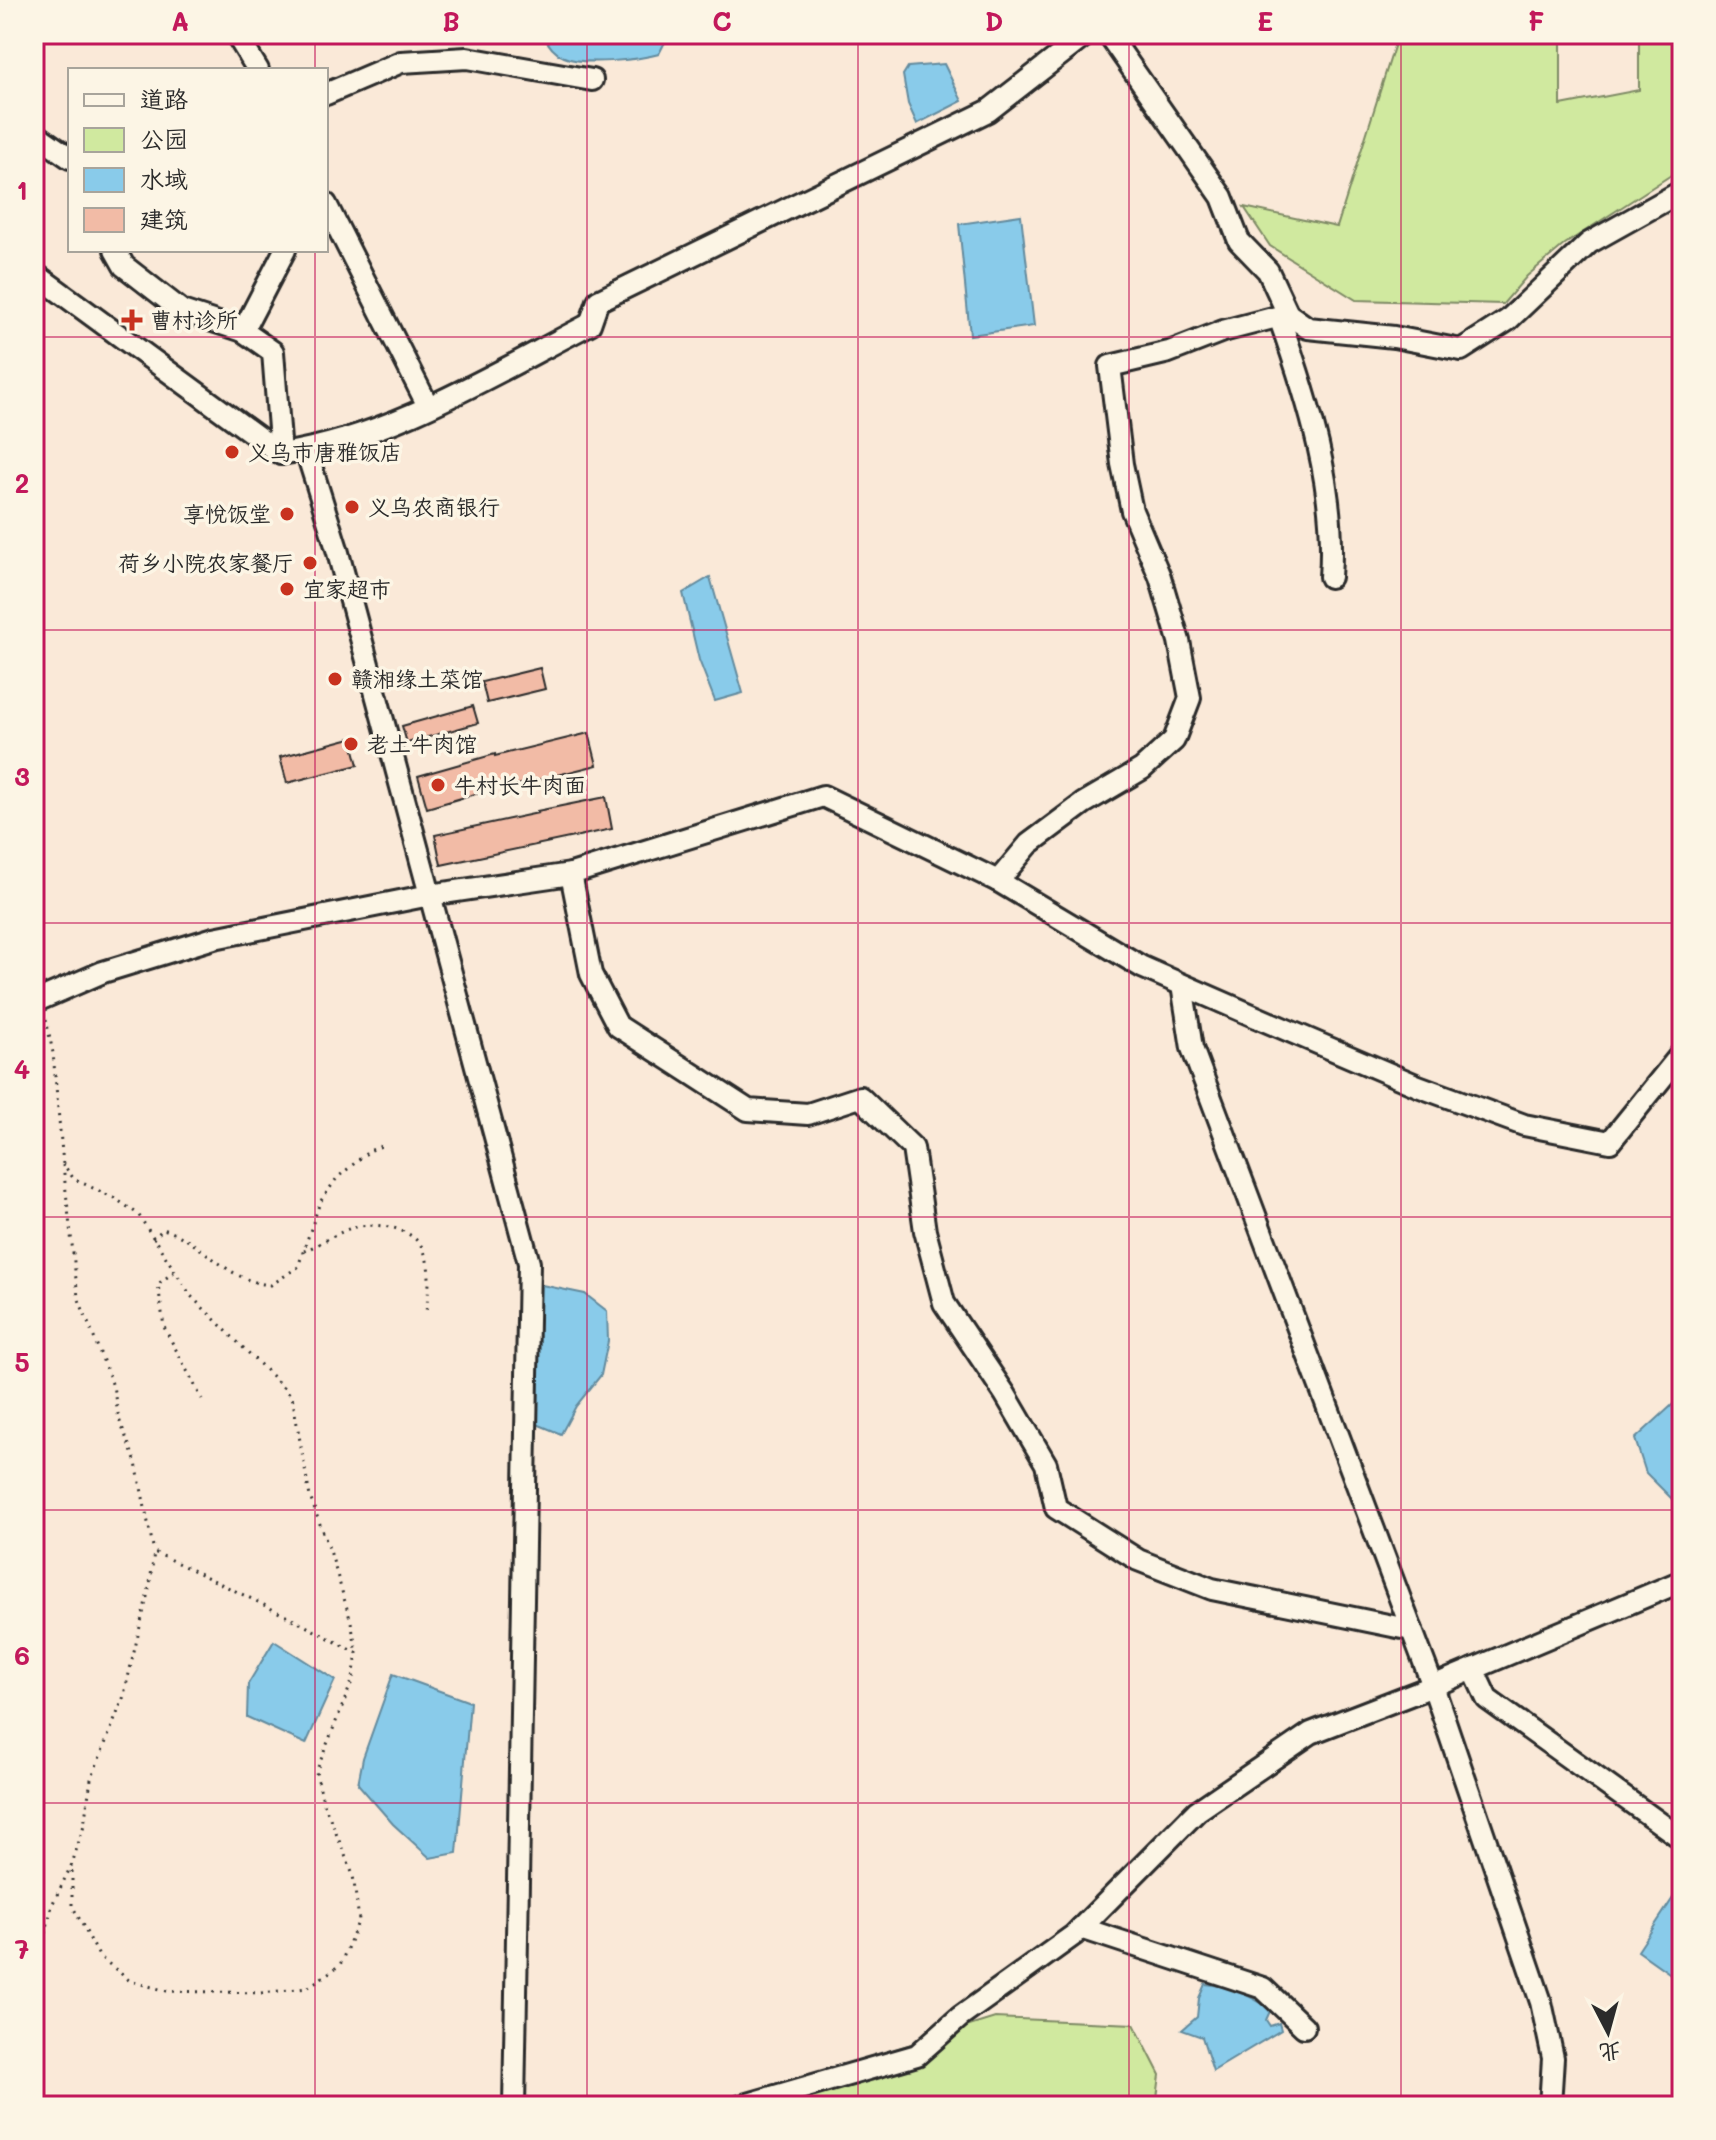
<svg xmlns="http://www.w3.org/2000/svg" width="1716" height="2140" viewBox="0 0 1716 2140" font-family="Mali,'LXGW WenKai TC',sans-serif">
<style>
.green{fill:#d0e99f;stroke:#7e8a65;stroke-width:2}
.water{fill:#89cbea;stroke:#638b9e;stroke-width:2}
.building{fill:#f2bba6;stroke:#2b2b2b;stroke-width:2}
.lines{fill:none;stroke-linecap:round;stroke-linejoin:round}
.minor-casing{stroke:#2b2b2b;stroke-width:26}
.path{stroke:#2b2b2b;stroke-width:3;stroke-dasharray:2 6;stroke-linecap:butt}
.minor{stroke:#fcf5e5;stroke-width:20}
.grid{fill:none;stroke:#c2185b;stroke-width:2;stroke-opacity:0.55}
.poi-dot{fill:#c8321e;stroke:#fcf5e5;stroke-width:3}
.labels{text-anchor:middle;stroke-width:7;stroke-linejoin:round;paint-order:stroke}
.poi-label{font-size:22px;fill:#2b2b2b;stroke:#fcf5e5;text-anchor:start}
.neatline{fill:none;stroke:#c2185b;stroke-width:3}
.grid-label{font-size:26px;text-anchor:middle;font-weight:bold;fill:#c2185b}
</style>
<rect width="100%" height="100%" fill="#fae9d8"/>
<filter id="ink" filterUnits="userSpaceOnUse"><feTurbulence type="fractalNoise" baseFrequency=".0125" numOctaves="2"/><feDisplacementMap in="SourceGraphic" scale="16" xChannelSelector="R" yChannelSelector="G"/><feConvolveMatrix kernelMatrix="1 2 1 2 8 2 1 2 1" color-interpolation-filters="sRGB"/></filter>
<g filter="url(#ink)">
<!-- green -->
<g class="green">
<path d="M1398 34H1561V105L1639 90V34H1682V168L1565 244 1527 276 1503 304 1356 300 1270 246 1244 207 1337 227Z"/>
<path d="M995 2018 1134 2024 1160 2075 1156 2106H740L764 2090Z"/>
</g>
<!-- water -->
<g class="water">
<path d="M543 34H669L659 54C637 60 584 66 564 57 554 53 547 43 543 34Z"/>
<path d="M944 64 962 101 917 124 908 104 903 75 908 67Z"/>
<path d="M1021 215 1034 326 970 335 959 224Z"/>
<path d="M710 577 743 693 715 701 699 660 683 593Z"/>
<path d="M537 1284 585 1294 607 1311 608 1341 601 1375 576 1406 561 1434 532 1422Z"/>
<path d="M1682 1396V1509L1646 1473 1635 1439Z"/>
<path d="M274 1641 335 1680 306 1744 247 1717 248 1684Z"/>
<path d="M393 1674 470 1702 457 1853 430 1858 393 1824 358 1784 363 1758Z"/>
<path d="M1673 1898 1682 1904V1982L1638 1951Z"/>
<path d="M1205 1984C1231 1986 1249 1995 1271 2009L1266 2020 1270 2026 1279 2023 1281 2030 1213 2071 1202 2037 1182 2030 1197 2017 1199 1998Z"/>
</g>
<!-- building -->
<g class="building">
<path d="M540 668 545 689 487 703 482 682Z"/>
<path d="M473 706 478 723 407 743 402 726Z"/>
<path d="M589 733 597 765 514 786 513 783 427 808 418 776 495 754V756Z"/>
<path d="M351 738 358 765 287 783 280 757Z"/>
<path d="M606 797 612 829 441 865 435 835 538 813 537 811Z"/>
</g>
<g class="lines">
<defs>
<g id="minor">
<path d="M236 34 258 70"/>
<path d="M1108 34 1222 197 1239 241 1268 271 1288 314 1223 331 1169 352 1110 366 1122 464 1132 511 1160 577 1179 641 1190 698 1174 740 1142 769 1084 803 1029 844 998 881 1142 967 1254 1016 1418 1086 1524 1125 1610 1142 1682 1053"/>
<path d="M326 94 401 62 467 58 592 80"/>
<path d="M34 133 70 158"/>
<path d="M326 204 428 406"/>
<path d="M115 250 124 266 182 311 243 331"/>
<path d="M34 273 281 454C390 438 493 374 590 324L598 301 988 111 1087 34"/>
<path d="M1288 314 1308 328 1394 337 1461 350 1508 320 1589 243 1682 191"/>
<path d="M1279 317C1308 399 1337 489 1330 577"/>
<path d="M306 450 337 549 529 1263 514 2106"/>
<path d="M281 454 273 352 243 331 285 250"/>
<path d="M998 881 823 796 571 874 591 974 618 1026 748 1110 808 1114 860 1097 913 1148 925 1231 944 1303 1005 1394 1046 1464 1056 1508 1138 1560 1212 1589 1412 1630"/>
<path d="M1182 985 1192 1048 1433 1686 1541 2002 1553 2058 1550 2106"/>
<path d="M34 1002 103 972 214 938 430 895 571 874"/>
<path d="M1473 1669 1487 1699 1682 1839"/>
<path d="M1081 1928 1263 1988 1304 2027"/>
<path d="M741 2106 917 2055 960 2017 1074 1935 1197 1811 1311 1733 1433 1686 1682 1581"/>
</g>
</defs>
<!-- minor casing -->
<use href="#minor" class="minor-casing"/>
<!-- path -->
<g class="path">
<path d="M46 1019 53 1053 63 1164 74 1179 116 1199 138 1214 191 1296 292 1396 310 1497 331 1554 351 1622 357 1653"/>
<path d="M63 1165 78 1297 113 1386 119 1419 136 1463 154 1552"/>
<path d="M153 1239 163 1229C205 1242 225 1281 271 1285L298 1267 320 1202 337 1178 369 1151 386 1144"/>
<path d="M304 1251C319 1245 342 1230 355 1227 377 1222 412 1227 423 1249 432 1268 429 1291 426 1311"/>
<path d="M174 1272 158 1284 164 1327 202 1399"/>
<path d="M34 1988 52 1905 72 1864 84 1825 91 1779 123 1699 150 1584 154 1552C222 1584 290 1617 357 1653L353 1679 316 1772 323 1801 353 1875 359 1920 340 1965 307 1988 261 1993 167 1991 130 1981 99 1956 72 1905V1864"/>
</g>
<!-- minor -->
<use href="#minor" class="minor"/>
</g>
</g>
<!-- grid -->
<path class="grid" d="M315 34V70M587 34V2106M858 34V2106M1129 34V2106M1401 34V2106M315 250V2106M34 337H1682M34 630H1682M34 923H1682M34 1217H1682M34 1510H1682M34 1803H1682"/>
<!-- markers -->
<g class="poi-dot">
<path d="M128 308h8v8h8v8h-8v8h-8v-8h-8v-8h8z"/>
<circle cx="232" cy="452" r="8"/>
<circle cx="352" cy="507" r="8"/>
<circle cx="287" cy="514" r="8"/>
<circle cx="310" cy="563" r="8"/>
<circle cx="287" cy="589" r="8"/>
<circle cx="335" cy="679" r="8"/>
<circle cx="351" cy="744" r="8"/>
<circle cx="438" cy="785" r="8"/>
</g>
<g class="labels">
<!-- poi labels -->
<g class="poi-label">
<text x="150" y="328">曹村诊所</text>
<text x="248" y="460">义乌市唐雅饭店</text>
<text x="368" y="515">义乌农商银行</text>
<text x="271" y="522" text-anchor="end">享悦饭堂</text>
<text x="294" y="571" text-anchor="end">荷乡小院农家餐厅</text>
<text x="303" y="597">宜家超市</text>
<text x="351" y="687">赣湘缘土菜馆</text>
<text x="367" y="752">老土牛肉馆</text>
<text x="454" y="793">牛村长牛肉面</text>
</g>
</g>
<!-- margin -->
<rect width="1716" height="2140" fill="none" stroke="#fcf5e5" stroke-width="88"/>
<!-- legend -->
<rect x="68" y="68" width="260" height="184" fill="#fcf5e5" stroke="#a8a49b" stroke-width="2"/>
<rect x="84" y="94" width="40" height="12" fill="#fcf5e5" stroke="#a8a49b" stroke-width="2"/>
<text x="140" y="108" font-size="24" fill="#2b2b2b">道路</text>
<rect x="84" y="128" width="40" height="24" fill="#d0e99f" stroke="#a8a49b" stroke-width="2"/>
<text x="140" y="148" font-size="24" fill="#2b2b2b">公园</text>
<rect x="84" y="168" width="40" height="24" fill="#89cbea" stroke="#a8a49b" stroke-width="2"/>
<text x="140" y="188" font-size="24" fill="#2b2b2b">水域</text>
<rect x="84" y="208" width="40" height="24" fill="#f2bba6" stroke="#a8a49b" stroke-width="2"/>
<text x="140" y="228" font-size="24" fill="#2b2b2b">建筑</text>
<!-- north arrow -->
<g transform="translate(1608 2032) rotate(174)" stroke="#fcf5e5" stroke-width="6" paint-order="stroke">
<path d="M0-6L14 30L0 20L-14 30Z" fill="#2b2b2b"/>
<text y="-12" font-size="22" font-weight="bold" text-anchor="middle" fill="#2b2b2b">北</text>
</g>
<rect x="44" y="44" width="1628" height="2052" class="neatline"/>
<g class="grid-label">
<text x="180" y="31">A</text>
<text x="451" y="31">B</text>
<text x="722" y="31">C</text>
<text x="994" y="31">D</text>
<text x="1265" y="31">E</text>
<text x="1536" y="31">F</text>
<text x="22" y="200">1</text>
<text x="22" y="493">2</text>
<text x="22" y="786">3</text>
<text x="22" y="1079">4</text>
<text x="22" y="1372">5</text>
<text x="22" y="1665">6</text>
<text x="22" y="1959">7</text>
</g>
</svg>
